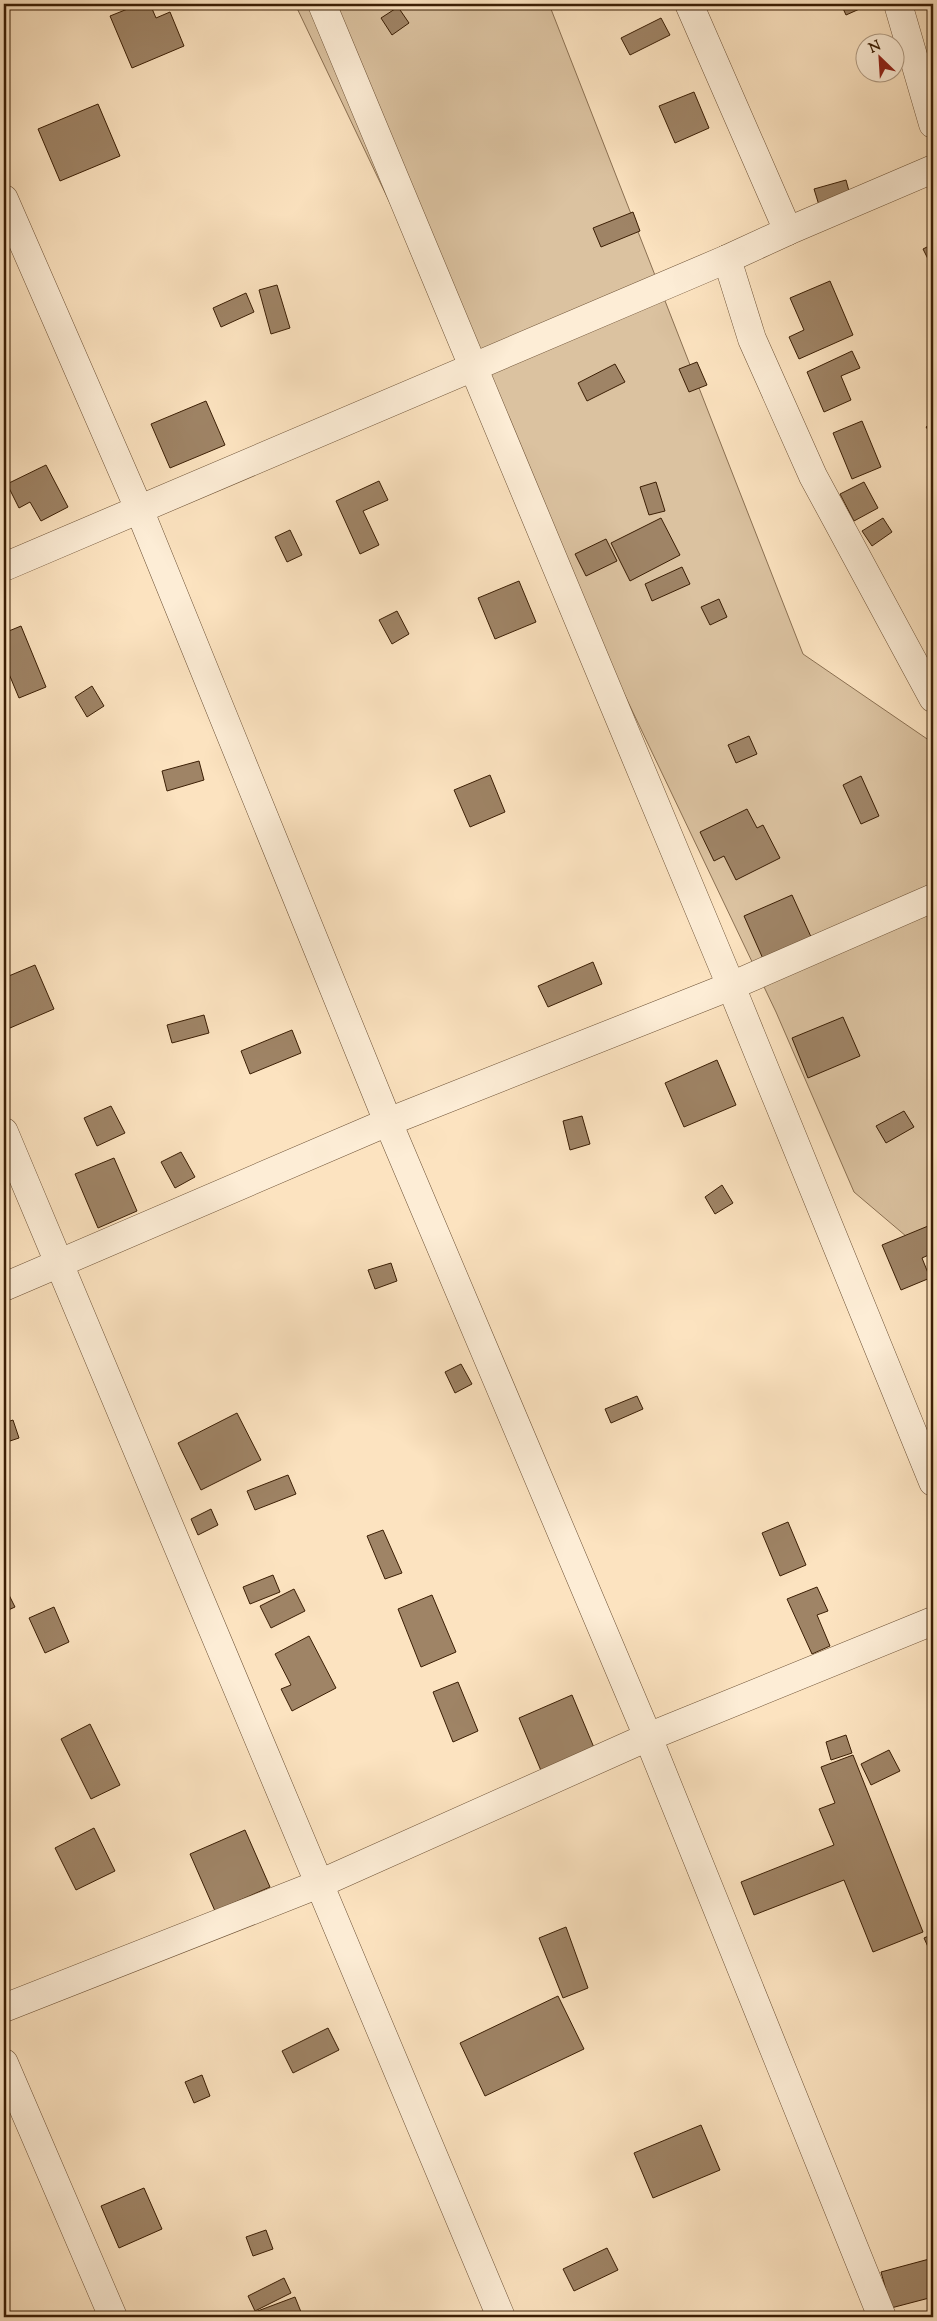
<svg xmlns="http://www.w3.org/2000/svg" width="937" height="2321" viewBox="0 0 937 2321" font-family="'Sorts Mill Goudy',serif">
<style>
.green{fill:#dbc2a0;stroke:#8b7052}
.building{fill:#9f8466;stroke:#3b1e04}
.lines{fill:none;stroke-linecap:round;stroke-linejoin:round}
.minor-casing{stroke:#6b4f33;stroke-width:29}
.minor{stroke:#fdedd6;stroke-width:28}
</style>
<rect width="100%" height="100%" fill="#fce3c0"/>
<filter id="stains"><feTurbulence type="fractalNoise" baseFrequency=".004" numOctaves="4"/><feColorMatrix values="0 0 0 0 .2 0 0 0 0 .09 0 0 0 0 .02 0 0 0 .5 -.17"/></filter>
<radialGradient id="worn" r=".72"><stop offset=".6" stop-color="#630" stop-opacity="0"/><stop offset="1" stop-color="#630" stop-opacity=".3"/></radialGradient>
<!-- green -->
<path class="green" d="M295 4H549L803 654 933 743V1259L854 1192 776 1012Z"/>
<!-- building -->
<g class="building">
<path d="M140 4H150L156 18 170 12 184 46 132 68 110 16Z"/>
<path d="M841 4H862L864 7 846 15Z"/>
<path d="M398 7 409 23 392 35 381 18Z"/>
<path d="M661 18 670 35 630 55 621 38Z"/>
<path d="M694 92 709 128 675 143 659 106Z"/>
<path d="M98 104 120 156 60 181 38 129Z"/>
<path d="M846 180 853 206 822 215 814 189Z"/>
<path d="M633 212 640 231 601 247 593 228Z"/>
<path d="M933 244V269L923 249Z"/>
<path d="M830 281 853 335 799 359 789 337 804 330 790 298Z"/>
<path d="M277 285 290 328 271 334 259 290Z"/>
<path d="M246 293 254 312 221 327 213 308Z"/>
<path d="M852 351 860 368 841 376 851 400 824 412 807 372Z"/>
<path d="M697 362 707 385 689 392 679 369Z"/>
<path d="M615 364 625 382 587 401 578 383Z"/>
<path d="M206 401 225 445 170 468 151 424Z"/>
<path d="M862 421 881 467 852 479 833 433Z"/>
<path d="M933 422V437L926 427Z"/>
<path d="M46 465 68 507 41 521 30 502 19 508 7 484Z"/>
<path d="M379 481 388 500 363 511 379 545 360 554 336 501Z"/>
<path d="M656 482 665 511 649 515 640 487Z"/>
<path d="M864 482 878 508 854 521 840 494Z"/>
<path d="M661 518 680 555 630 581 611 543Z"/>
<path d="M883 518 892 532 872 546 862 531Z"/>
<path d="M290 530 302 555 287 562 275 537Z"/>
<path d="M606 539 617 561 586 576 575 554Z"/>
<path d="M682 567 690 584 652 601 645 584Z"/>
<path d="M519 581 536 622 495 639 478 598Z"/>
<path d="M719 599 727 617 710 625 701 607Z"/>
<path d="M397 611 409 634 392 644 379 620Z"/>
<path d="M21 626 46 687 19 698 4 662V633Z"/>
<path d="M92 686 104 706 87 717 75 697Z"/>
<path d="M749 736 757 754 736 763 728 745Z"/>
<path d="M199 761 204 780 167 791 162 771Z"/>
<path d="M490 775 505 812 470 827 454 790Z"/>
<path d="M861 776 879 816 861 824 843 785Z"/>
<path d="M747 809 757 828 763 825 780 858 736 880 724 856 714 861 700 832Z"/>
<path d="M792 895 812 939 764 961 744 916Z"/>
<path d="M593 962 602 984 548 1007 538 986Z"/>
<path d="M35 965 54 1009 10 1028 4 1014V978Z"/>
<path d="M204 1015 209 1033 172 1043 167 1025Z"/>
<path d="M843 1017 860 1056 808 1078 792 1038Z"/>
<path d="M292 1030 301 1053 250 1074 241 1051Z"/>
<path d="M717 1060 736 1105 684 1127 665 1083Z"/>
<path d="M111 1106 125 1133 97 1146 84 1118Z"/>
<path d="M904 1111 914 1127 886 1143 876 1126Z"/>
<path d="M582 1116 590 1144 570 1150 563 1121Z"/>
<path d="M181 1152 195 1177 175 1188 161 1162Z"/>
<path d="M114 1158 137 1211 98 1228 75 1174Z"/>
<path d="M722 1185 733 1203 715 1214 705 1197Z"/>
<path d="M933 1224V1253L922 1258 930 1278 901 1290 882 1245Z"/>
<path d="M391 1263 397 1281 375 1289 368 1270Z"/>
<path d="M461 1364 472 1384 455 1393 445 1372Z"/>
<path d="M637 1396 643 1409 611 1423 605 1409Z"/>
<path d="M237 1413 261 1460 201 1490 178 1443Z"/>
<path d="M13 1420 19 1438 4 1443V1423Z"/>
<path d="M288 1475 296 1494 255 1510 247 1491Z"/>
<path d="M211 1509 218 1525 198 1535 191 1519Z"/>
<path d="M788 1522 806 1565 780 1576 762 1533Z"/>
<path d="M383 1530 402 1573 385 1579 367 1536Z"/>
<path d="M273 1575 280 1592 250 1604 243 1587Z"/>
<path d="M817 1587 828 1611 817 1615 830 1646 812 1654 787 1599Z"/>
<path d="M6 1589 15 1607 4 1612V1590Z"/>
<path d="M294 1589 305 1611 271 1628 260 1606Z"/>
<path d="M432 1595 456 1652 421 1667 398 1609Z"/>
<path d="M54 1607 69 1642 45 1653 29 1618Z"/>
<path d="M309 1636 336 1688 292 1711 281 1689 291 1685 275 1654Z"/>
<path d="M458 1682 478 1731 453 1742 433 1692Z"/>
<path d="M572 1695 595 1750 542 1773 519 1718Z"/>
<path d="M90 1724 120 1785 91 1799 61 1739Z"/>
<path d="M846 1735 852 1753 831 1760 826 1742Z"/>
<path d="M889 1750 900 1771 871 1785 861 1764Z"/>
<path d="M853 1755 923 1932 873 1952 844 1880 754 1915 741 1882 834 1845 819 1809 835 1803 821 1767Z"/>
<path d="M94 1828 115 1871 76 1890 55 1848Z"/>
<path d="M245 1830 270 1887 215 1911 190 1854Z"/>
<path d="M566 1927 588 1988 563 1998 539 1938Z"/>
<path d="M933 1934V1958L924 1938Z"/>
<path d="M558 1996 584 2049 485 2096 460 2043Z"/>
<path d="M328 2028 339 2050 293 2073 282 2051Z"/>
<path d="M202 2075 210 2096 194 2103 185 2082Z"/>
<path d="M701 2125 720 2170 653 2198 634 2153Z"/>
<path d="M144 2188 162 2229 119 2248 101 2206Z"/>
<path d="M266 2230 273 2249 253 2256 246 2237Z"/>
<path d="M607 2248 618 2270 574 2291 563 2269Z"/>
<path d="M933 2258V2297L891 2308 881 2272Z"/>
<path d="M284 2278 291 2293 255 2311 248 2296Z"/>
<path d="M295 2297 303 2317H257L255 2312Z"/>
</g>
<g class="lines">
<defs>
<g id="minor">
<path d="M322 4 731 986 933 1482"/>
<path d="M689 4 788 231"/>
<path d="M898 4 933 124"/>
<path d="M4 199 139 509 388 1122 648 1737 882 2317"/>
<path d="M727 259 752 339 813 476 933 698"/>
<path d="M4 567 727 259 788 231 933 169"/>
<path d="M4 1132 501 2317"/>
<path d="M4 1287 388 1122 731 986 933 898"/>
<path d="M4 2008 319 1884 648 1737 933 1621"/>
<path d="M4 2063 113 2317"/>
</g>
</defs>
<!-- minor casing -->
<use href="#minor" class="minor-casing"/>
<!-- minor -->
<use href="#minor" class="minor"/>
</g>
<!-- margin -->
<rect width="937" height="2321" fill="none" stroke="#fce3c0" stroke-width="20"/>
<rect x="5" y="5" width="927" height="2311" fill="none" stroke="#3b1e04" stroke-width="2.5"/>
<rect x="10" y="10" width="917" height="2301" fill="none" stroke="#3b1e04"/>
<!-- north arrow -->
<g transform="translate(880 58) rotate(335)"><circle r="24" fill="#fdedd6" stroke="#af9a82"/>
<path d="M0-4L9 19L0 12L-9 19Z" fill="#8f2418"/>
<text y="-8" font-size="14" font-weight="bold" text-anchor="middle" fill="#3b1e04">N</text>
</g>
<rect width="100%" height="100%" filter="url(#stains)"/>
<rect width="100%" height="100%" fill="url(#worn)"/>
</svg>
